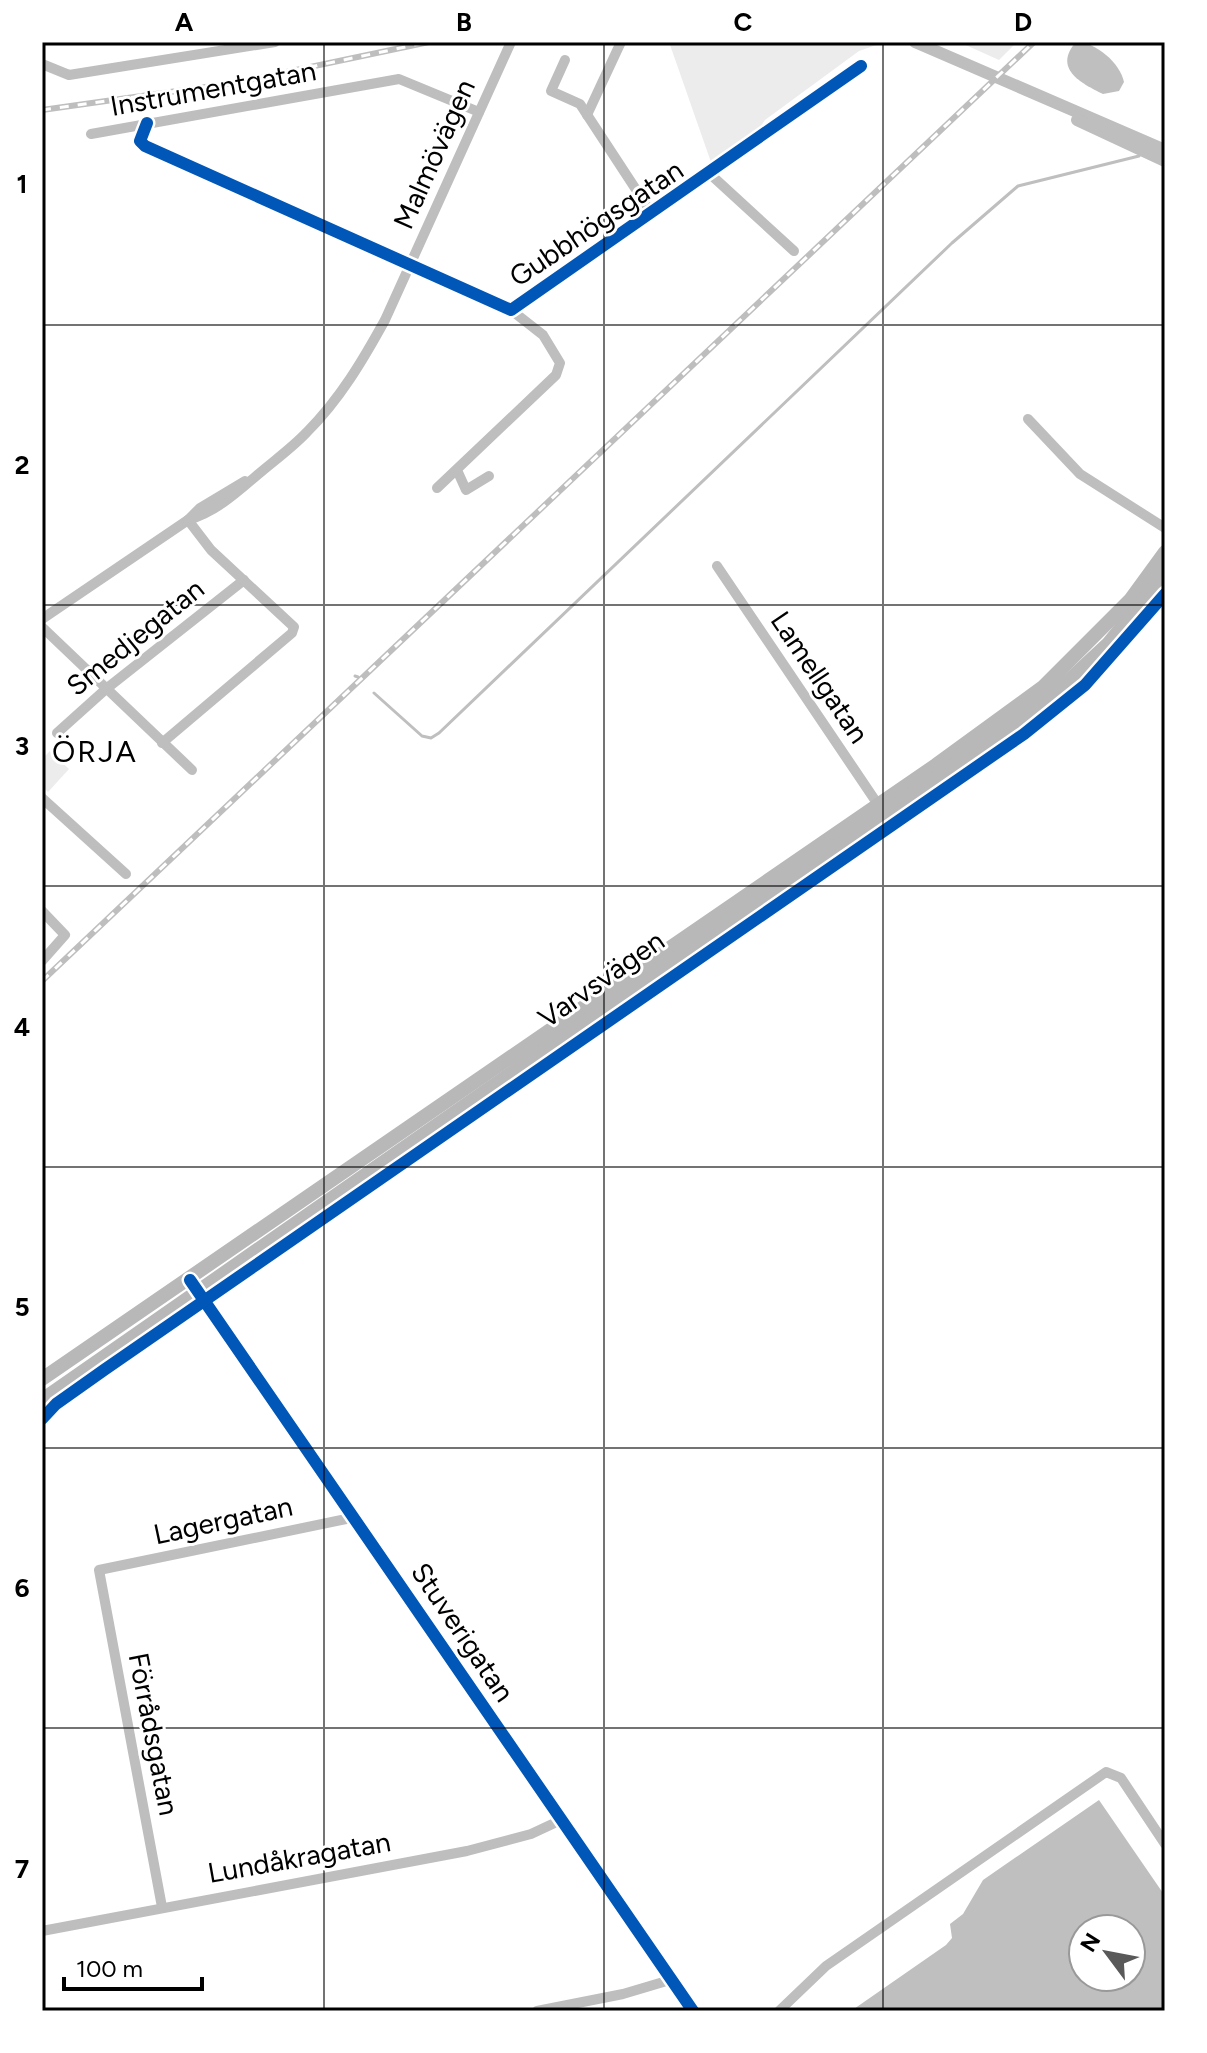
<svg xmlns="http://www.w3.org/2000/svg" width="1207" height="2053" viewBox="0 0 1207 2053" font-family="Figtree,sans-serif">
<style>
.green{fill:#ececec}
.water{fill:#bfbfbf;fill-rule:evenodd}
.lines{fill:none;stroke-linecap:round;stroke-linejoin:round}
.stream{stroke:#bfbfbf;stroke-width:3}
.minor{stroke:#bebebe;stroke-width:10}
.tertiary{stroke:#bebebe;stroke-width:12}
.secondary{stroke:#b8b8b8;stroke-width:14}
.rail-casing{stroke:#bebebe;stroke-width:6}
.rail{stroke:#fff;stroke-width:3;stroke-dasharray:9;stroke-linecap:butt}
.cycleway-casing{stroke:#fff;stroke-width:17}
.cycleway{stroke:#0057b8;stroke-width:12}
.grid{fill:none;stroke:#000;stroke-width:2;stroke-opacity:0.55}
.labels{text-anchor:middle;stroke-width:6;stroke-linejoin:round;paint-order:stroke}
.street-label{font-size:28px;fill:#000;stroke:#fff}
.neighbourhood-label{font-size:30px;letter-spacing:2px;fill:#000;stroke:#fff}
.neatline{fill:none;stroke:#000;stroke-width:3}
.grid-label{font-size:26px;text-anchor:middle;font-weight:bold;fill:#000}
</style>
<rect width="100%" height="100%" fill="#fff"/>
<!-- green -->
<g class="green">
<path d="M669 42H885L859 51 765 120 752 138 712 165Z"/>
<path d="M959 42H1017L999 60Z"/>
<path d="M50 751 69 769 48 792 42 786V759Z"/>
</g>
<!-- water -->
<g class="water">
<path d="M1076 42C1096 42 1120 63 1124 82L1119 91 1103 94C1080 83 1053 68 1076 42Z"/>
<path d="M1099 1800 1165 1896V2011H851L946 1945 952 1938 950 1924 963 1914 983 1880ZM1083 1929H1131V1977H1083Z"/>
</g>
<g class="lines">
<!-- stream -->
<g class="stream">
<path d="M355 676 358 677"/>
<path d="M374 693 422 736 431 738 439 733 952 243 1018 186 1139 156"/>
</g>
<!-- minor -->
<g class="minor">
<path d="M565 60 551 91 580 104 652 214"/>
<path d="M42 64 69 75 275 42"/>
<path d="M587 115 621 42"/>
<path d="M147 123 140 141 145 146 511 310 861 66"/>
<path d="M91 134 399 79 479 112"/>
<path d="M710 174 794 251"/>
<path d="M1028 419 1080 474 1165 528"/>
<path d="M457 470 466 490 489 476"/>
<path d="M437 488 556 375 560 363 543 335 511 310"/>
<path d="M188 520C215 512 234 495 255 477 272 462 291 449 307 432 340 399 363 360 385 320L511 42"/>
<path d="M717 566 881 809"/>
<path d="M42 619 188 520 200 508 245 481"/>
<path d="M42 627 192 770"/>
<path d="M57 733 106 689 244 580"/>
<path d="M162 743 292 633 294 627 211 550 188 520"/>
<path d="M42 798 126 874"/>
<path d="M42 911 65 935 42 961"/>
<path d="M195 1288 693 2011"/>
<path d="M162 1907 99 1570 356 1517"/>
<path d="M42 1931 467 1851 531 1834 561 1820"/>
<path d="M537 2011 623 1994 670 1980"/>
<path d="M779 2011 826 1966 1106 1772 1121 1778 1165 1844"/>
</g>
<!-- tertiary -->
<g class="tertiary">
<path d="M915 42 1165 150"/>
<path d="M1077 120 1165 161"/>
</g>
<!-- secondary -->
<g class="secondary">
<path d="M42 1379 936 765 1043 687 1130 600 1165 552"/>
<path d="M42 1400 1051 697 1108 644 1165 574"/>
</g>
<defs>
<g id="rail">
<path d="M42 110 234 83 429 42"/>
<path d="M42 981 1034 42"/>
</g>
</defs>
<!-- rail casing -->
<use href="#rail" class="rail-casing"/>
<!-- rail -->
<use href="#rail" class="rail"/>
<defs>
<g id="cycleway">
<path d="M147 123 140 141 145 146 511 310 861 66"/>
<path d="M190 1280 693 2011"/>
<path d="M42 1419 56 1404 104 1370 1024 734 1085 685 1165 594"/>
</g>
</defs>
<!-- cycleway casing -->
<use href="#cycleway" class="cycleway-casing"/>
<!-- cycleway -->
<use href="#cycleway" class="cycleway"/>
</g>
<!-- grid -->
<path class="grid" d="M324 42V2011M604 42V2011M883 42V2011M42 325H1165M42 605H1165M42 886H1165M42 1167H1165M42 1448H1165M42 1728H1165"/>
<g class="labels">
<!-- street labels -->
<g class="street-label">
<text transform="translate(213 88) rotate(-10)" y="10">Instrumentgatan</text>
<text transform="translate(434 154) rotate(-66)" y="10">Malmövägen</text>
<text transform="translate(596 223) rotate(-34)" y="10">Gubbhögsgatan</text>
<text transform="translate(135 637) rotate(-39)" y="10">Smedjegatan</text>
<text transform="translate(820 677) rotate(56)" y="10">Lamellgatan</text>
<text transform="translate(601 979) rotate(-35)" y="10">Varvsvägen</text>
<text transform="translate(223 1520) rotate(-12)" y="10">Lagergatan</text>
<text transform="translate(463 1632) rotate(56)" y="10">Stuverigatan</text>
<text transform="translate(154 1734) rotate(79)" y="10">Förrådsgatan</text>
<text transform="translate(299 1857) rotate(-10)" y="10">Lundåkragatan</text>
</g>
<!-- neighbourhood labels -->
<g class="neighbourhood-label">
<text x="95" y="762">ÖRJA</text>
</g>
</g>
<!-- border -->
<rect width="1207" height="2053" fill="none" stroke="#ffffff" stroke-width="88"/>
<!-- north arrow -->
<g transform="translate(1107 1953) rotate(302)"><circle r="38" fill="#ffffff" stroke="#999999" stroke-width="2"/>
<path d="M0-6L14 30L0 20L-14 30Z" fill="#595959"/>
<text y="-12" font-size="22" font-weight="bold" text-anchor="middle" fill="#000000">N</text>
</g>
<!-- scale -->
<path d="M64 1977v12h138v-12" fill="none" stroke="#000000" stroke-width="4"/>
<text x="76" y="1977" font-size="24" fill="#000000" stroke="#ffffff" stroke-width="6" paint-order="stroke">100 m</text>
<rect x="44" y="44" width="1119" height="1965" class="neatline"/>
<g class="grid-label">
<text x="184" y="31">A</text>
<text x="464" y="31">B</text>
<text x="743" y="31">C</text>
<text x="1023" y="31">D</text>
<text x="22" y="193">1</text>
<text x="22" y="474">2</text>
<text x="22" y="755">3</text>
<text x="22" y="1036">4</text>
<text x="22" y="1316">5</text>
<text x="22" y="1597">6</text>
<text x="22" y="1878">7</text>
</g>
</svg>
